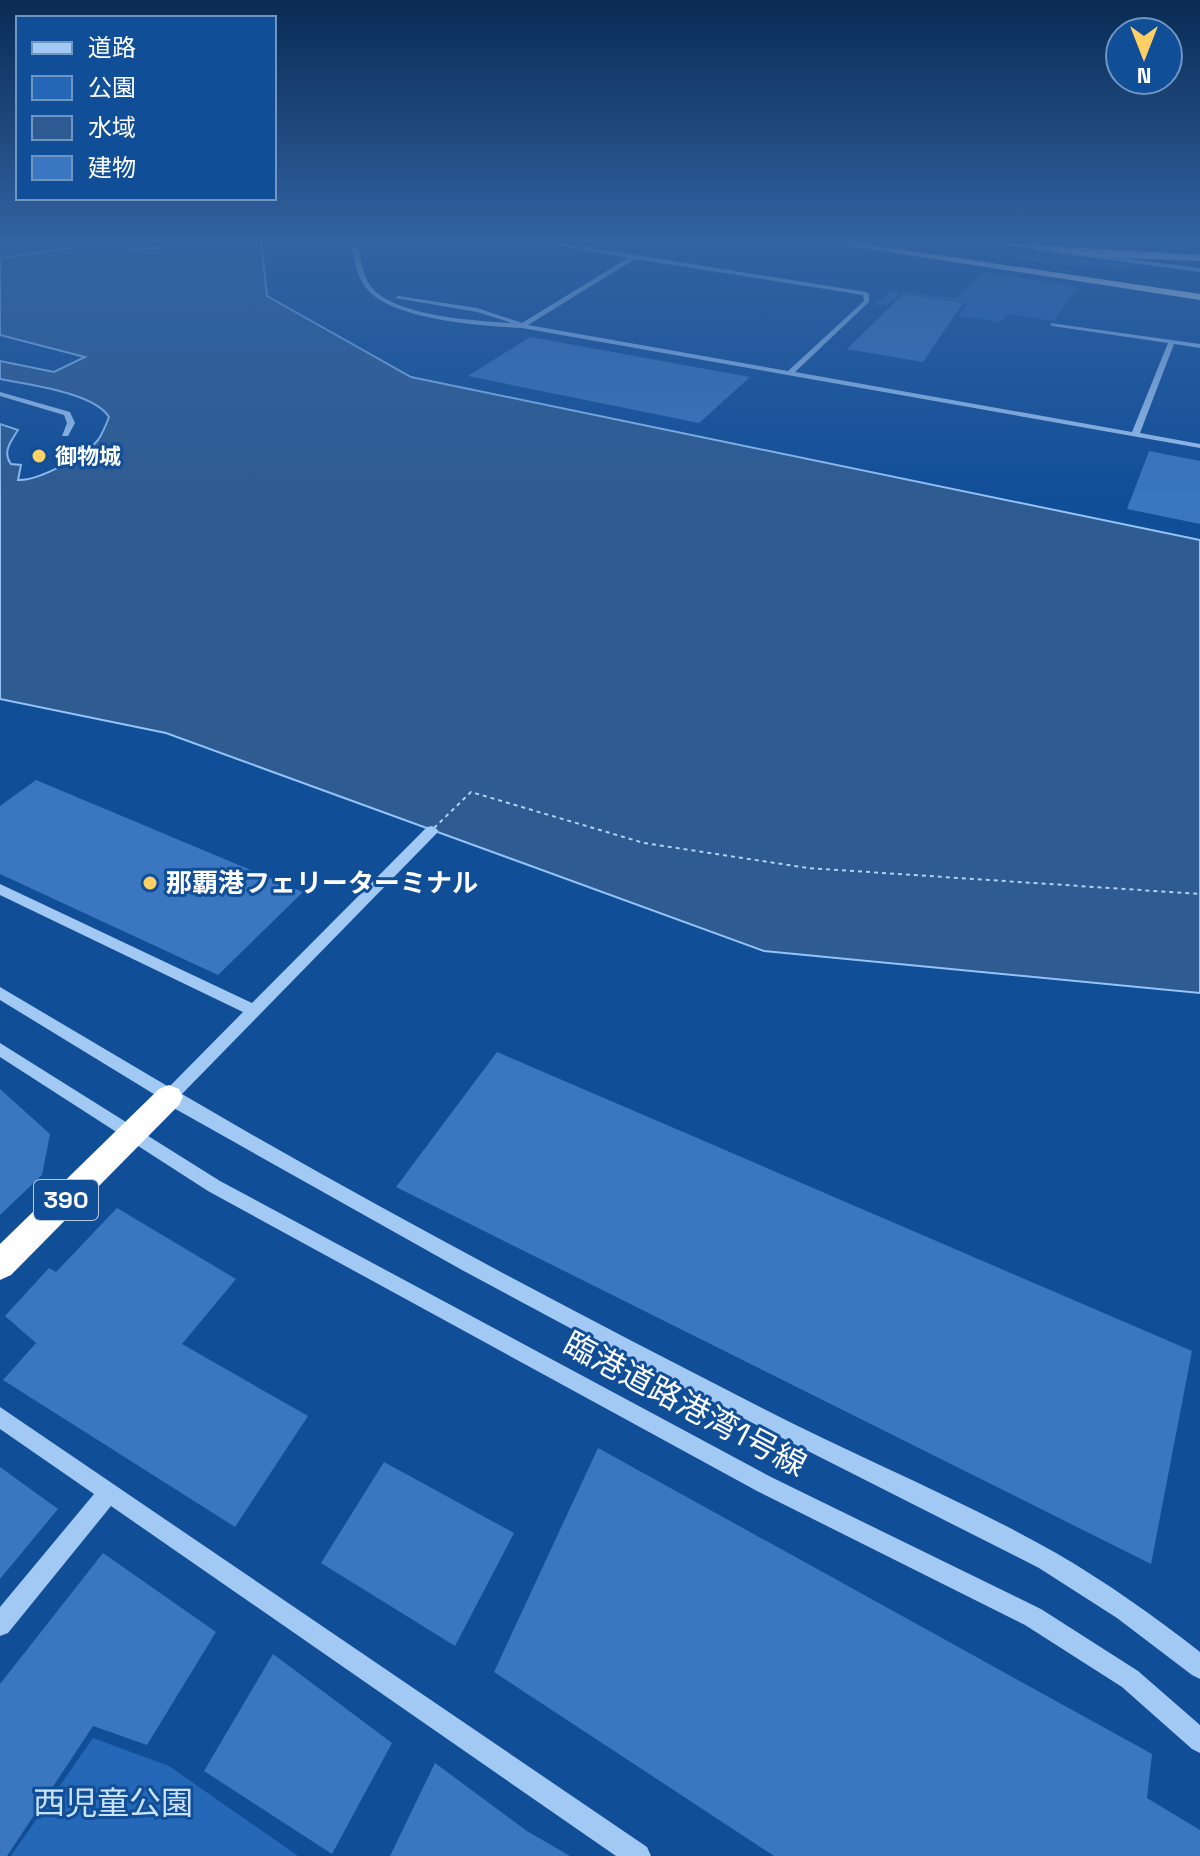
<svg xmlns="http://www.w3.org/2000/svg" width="1200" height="1856" viewBox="0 0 1200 1856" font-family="'Space Grotesk','Noto Sans JP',sans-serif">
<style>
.green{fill:#2468b7}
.water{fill:#2e5b91;stroke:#94c3f7;stroke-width:2}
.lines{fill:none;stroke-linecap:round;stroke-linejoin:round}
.ferry{stroke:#aed2fa;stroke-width:2;stroke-dasharray:4 4;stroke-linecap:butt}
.building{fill:#3a77c0}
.minor{fill:#a2c8f4;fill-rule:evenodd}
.highway{fill:#fff;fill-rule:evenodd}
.poi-dot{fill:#ffd065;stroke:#114e98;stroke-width:3}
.labels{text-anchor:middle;stroke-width:6;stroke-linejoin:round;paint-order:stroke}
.far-poi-label{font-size:22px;font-weight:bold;fill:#fff;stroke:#114e98;text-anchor:start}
.shield{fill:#114e98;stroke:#b8cae0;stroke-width:2}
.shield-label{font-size:24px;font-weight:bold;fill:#fff}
.poi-label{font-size:26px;font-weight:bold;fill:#fff;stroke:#114e98;text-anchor:start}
.near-street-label{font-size:32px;fill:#fff;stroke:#114e98}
.near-park-label{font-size:32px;fill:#cae2fe;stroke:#114e98}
</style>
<rect width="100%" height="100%" fill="#114e98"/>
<!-- green -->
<g class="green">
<path d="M902 241H936L1157 268 1063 265Z"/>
<path d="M984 272 1078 287 1054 321 1008 314 1000 322 959 316 967 303 901 293 887 305H874L892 290 956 298Z"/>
<path d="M93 1738 169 1766 298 1856H11Z"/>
</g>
<!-- water -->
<path class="water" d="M122 241H133L132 250 162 248 164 241H261L267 296 411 377 1200 540V993L764 951 166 733 0 699V424L18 430C11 441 2 452 11 464L21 465 18 480C38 481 85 456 98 440 103 433 106 425 109 417 93 392 28 385 0 379V361L54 372 85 357 0 335V258Z"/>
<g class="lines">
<!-- ferry -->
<path class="ferry" d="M434 828 471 792 644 843 808 868 1200 894"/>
</g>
<!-- building -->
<g class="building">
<path d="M903 294 963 303 923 362 847 349Z"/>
<path d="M530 337 750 377 699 423 468 376Z"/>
<path d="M1149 451 1200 461V524L1127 509Z"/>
<path d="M36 780 303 892 218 975 0 874V806Z"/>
<path d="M497 1052 1192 1351 1151 1564 396 1187Z"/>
<path d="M0 1089 50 1134 42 1175 0 1215Z"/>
<path d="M117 1208 236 1279 182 1344 308 1416 235 1527 3 1380 36 1343 5 1316 49 1268 56 1272Z"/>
<path d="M598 1448 1152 1754 1147 1798 1200 1830V1856H774L494 1672Z"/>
<path d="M384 1462 514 1533 455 1646 321 1563Z"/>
<path d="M0 1467 58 1509 0 1579Z"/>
<path d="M103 1553 216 1632 147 1745 93 1726 7 1856H0V1684Z"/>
<path d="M273 1654 392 1743 332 1854 204 1771Z"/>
<path d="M435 1763 527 1831 570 1856H390Z"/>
</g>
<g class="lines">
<!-- minor -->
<g class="minor">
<path d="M16 241 15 242 0 246V242Z"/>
<path d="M351 241H357C360 255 362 271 369 284 389 316 476 321 512 323L477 312 395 298 398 296 477 308 522 323 628 258 533 241H548L866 292 869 294V302L795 372 1132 432 1168 343 1052 326 1050 323 1200 344V348L1174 344 1140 433 1200 444V448L522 328C483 326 392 320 367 289 356 276 354 257 351 241ZM635 259 863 295 864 301 788 371 528 325Z"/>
<path d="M1168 241H1175L1183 249 1178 250Z"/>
<path d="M1042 248 1200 268V272L1040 251Z"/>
<path d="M0 392 70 412 75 423 68 436H62L67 423 64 415 0 396Z"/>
<path d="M432 826 438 830 437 833 182 1094C372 1206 567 1308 762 1408 859 1458 961 1499 1056 1553 1106 1582 1154 1616 1200 1652V1679L1192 1675 1117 1618 1039 1568 652 1372 462 1270 163 1102 162 1099 0 1000V987L169 1087 243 1012 0 895V884L252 1003 427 827Z"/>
<path d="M0 1043 220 1181 771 1477 1041 1609 1138 1671 1200 1725V1753L1192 1749 1122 1687 1025 1625 757 1491 208 1191 0 1057Z"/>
<path d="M0 1407 647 1847 651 1856H616L111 1506 8 1633 0 1636V1607L94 1494 0 1429Z"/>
</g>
<!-- highway -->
<g class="highway">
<path d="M818 241H844L1200 294V300Z"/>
<path d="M973 241 1200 255V261L1099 257Z"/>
<path d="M169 1085 179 1089 183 1097 179 1105 11 1275 0 1280V1244L159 1089Z"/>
</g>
</g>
<!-- sky -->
<linearGradient id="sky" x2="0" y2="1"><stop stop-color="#092b54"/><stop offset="0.48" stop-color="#3263a2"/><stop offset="1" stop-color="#3263a2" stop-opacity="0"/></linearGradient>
<rect width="1200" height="501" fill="url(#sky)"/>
<!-- markers -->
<g class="poi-dot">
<circle cx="39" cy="456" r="8"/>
<circle cx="150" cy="883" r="8"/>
</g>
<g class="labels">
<!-- far-poi labels -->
<g class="far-poi-label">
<text x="55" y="464">御物城</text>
</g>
<!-- shield labels -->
<rect class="shield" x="34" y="1180" width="64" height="40" rx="6"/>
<g class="shield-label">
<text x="66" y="1208">390</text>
</g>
<!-- poi labels -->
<g class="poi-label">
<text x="166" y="892">那覇港フェリーターミナル</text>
</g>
<!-- near-street labels -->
<g class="near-street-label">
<text transform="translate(685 1404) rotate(28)" y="11">臨港道路港湾1号線</text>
</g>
<!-- near-park labels -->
<g class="near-park-label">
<text x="113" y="1814">西児童公園</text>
</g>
</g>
<!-- legend -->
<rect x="16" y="16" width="260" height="184" fill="#114e98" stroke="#7095c1" stroke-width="2"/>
<rect x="32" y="42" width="40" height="12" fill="#a2c8f4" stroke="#7095c1" stroke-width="2"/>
<text x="88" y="56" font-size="24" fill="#ffffff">道路</text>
<rect x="32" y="76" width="40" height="24" fill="#2468b7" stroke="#7095c1" stroke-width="2"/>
<text x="88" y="96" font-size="24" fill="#ffffff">公園</text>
<rect x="32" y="116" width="40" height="24" fill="#2e5b91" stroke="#7095c1" stroke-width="2"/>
<text x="88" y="136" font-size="24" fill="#ffffff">水域</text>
<rect x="32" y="156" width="40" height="24" fill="#3a77c0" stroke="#7095c1" stroke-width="2"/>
<text x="88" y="176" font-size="24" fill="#ffffff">建物</text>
<!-- north arrow -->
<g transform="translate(1144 56) rotate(180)"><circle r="38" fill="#114e98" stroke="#7095c1" stroke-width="2"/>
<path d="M0-6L14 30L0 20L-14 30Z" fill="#ffd065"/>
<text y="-12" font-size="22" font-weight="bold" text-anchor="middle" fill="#ffffff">N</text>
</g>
</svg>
